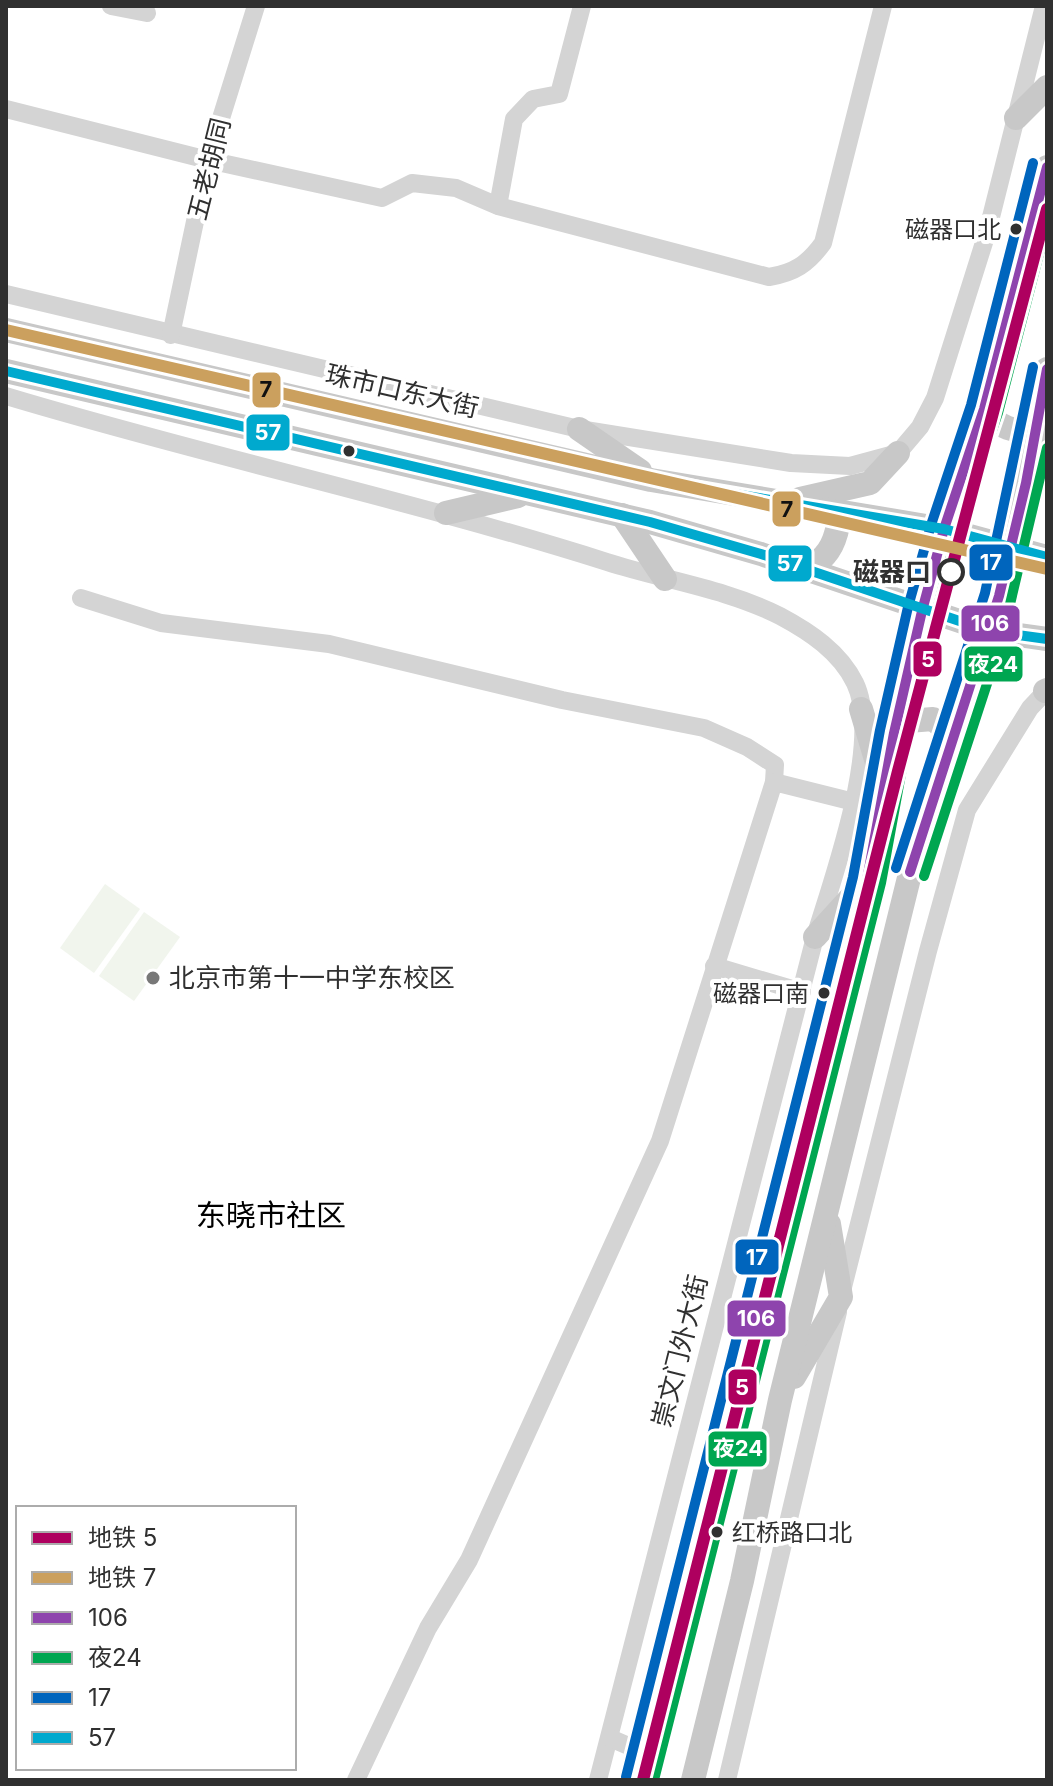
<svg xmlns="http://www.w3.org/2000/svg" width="1053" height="1786" viewBox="0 0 1053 1786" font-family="Inter,'Noto Sans SC',sans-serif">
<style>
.green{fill:#f1f5ed}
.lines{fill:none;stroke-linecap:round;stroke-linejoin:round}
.minor{stroke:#d4d4d4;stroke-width:18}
.major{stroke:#c8c8c8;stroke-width:24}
.bus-1-casing{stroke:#fff;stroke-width:16}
.bus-2-casing{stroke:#fff;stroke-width:16}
.bus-3-casing{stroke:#fff;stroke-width:16}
.bus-4-casing{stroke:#fff;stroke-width:16}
.bus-1{stroke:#8e44ad;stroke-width:10}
.bus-2{stroke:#00a651;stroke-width:10}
.bus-3{stroke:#0065bd;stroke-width:10}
.bus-4{stroke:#00a9ce;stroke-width:10}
.metro-1-casing{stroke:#fff;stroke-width:18}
.metro-2-casing{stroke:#fff;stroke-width:18}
.metro-1{stroke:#ae005f;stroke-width:12}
.metro-2{stroke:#cba05e;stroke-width:12}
.bus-dot{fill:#303030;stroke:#fff;stroke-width:3}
.stop-dot{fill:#fff;stroke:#303030;stroke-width:4}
.poi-dot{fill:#787878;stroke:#fff;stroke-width:3}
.labels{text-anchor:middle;stroke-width:8;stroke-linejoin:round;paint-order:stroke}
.bus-label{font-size:24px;fill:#303030;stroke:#fff;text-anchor:end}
.street-label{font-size:26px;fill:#303030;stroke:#fff}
.stop-label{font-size:26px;font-weight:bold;fill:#303030;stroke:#fff;text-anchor:end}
.poi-label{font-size:26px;fill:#303030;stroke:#fff;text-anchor:start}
.quarter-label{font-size:30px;fill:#000;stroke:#fff}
.line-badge{stroke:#fff;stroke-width:3}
.badge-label{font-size:22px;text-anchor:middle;font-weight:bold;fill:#fff}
.pale-badge-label{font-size:22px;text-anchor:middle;font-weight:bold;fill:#111}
</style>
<rect width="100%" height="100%" fill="#fff"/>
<!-- green -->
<g class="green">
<path d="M105 884 140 909 94 973 60 948Z"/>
<path d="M144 912 180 937 134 1001 99 976Z"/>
</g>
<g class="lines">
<!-- minor -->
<g class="minor">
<path d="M111 6 147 13"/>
<path d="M6 109 208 160 382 198 412 183 456 188 498 206 769 277C794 273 808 264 823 243L883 6"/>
<path d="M498 206 514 119 533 99 559 94 582 6"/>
<path d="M6 294 579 429 791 463 850 466 898 453 920 427 935 398 987 233 1044 6"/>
<path d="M171 335 208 160 256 6"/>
<path d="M6 396C205 456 408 499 607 562 663 580 727 589 780 616 810 632 840 652 855 683 883 741 833 877 815 937L598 1780"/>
<path d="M81 598 161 623 329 644 562 700 704 728 747 747 775 765 774 782"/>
<path d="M714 966 802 992"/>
<path d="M843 1287 928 951 967 810 1030 708 1047 690"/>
<path d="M610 1738 647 1754"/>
<path d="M356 1780 428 1628 469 1560 660 1141 774 782 854 802"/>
<path d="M727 1780 838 1312"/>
</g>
<!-- major -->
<g class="major">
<path d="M1016 118 1047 87"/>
<path d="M6 330 651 480 944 529 1047 557"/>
<path d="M6 371 650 522 761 554 989 631 1047 639"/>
<path d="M984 409C999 428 1014 434 1038 428"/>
<path d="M579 429 640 471"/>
<path d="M800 499 870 483 898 453"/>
<path d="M446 513 518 496"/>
<path d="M622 515 665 579"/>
<path d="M808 570C826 557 834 547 838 525L828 509"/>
<path d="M1045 691 1047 690"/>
<path d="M861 709 883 783"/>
<path d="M894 733 908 721 933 719 948 732 953 747"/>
<path d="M815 937 865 882"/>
<path d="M794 1377 841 1297 829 1224"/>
<path d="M640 1780 867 880 894 733 922 611 944 529 984 409 1047 167"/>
<path d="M693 1780 742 1581 780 1400 926 809C987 670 1022 519 1047 369"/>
</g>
<defs>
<g id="bus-1">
<path d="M910 872 999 596 1026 483 1047 369"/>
<path d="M640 1780 867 880 894 733 922 611 944 529 984 409 1047 167"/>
</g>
<g id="bus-2">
<path d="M924 876 1002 638 1047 448"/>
<path d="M654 1780 881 883 908 736 936 614 957 533 998 413 1047 223"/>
</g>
<g id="bus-3">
<path d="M896 868 985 593 1033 367"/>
<path d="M626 1777 853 877 880 730 908 607 931 525 971 405 1033 163"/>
</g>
<g id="bus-4">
<path d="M6 371 650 522 761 554 989 631 1047 639"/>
<path d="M664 482 944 529 1047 557"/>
</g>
</defs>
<!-- bus-1 casing -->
<use href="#bus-1" class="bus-1-casing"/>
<!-- bus-2 casing -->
<use href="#bus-2" class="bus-2-casing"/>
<!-- bus-3 casing -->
<use href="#bus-3" class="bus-3-casing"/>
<!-- bus-4 casing -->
<use href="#bus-4" class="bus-4-casing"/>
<!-- bus-1 -->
<use href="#bus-1" class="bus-1"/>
<!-- bus-2 -->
<use href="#bus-2" class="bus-2"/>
<!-- bus-3 -->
<use href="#bus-3" class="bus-3"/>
<!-- bus-4 -->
<use href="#bus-4" class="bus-4"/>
<defs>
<path id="metro-1" d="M643 1780 898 771 1047 209"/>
<path id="metro-2" d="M6 330 1047 569"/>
</defs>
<!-- metro-1 casing -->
<use href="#metro-1" class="metro-1-casing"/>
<!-- metro-2 casing -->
<use href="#metro-2" class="metro-2-casing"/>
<!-- metro-1 -->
<use href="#metro-1" class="metro-1"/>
<!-- metro-2 -->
<use href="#metro-2" class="metro-2"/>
</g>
<!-- markers -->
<g class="bus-dot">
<circle cx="1016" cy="229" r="7"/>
<circle cx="349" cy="451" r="7"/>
<circle cx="824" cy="993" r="7"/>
<circle cx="717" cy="1532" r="7"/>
</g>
<circle class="stop-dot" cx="951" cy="572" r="12"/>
<circle class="poi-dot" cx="153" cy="978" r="8"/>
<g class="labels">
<!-- bus labels -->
<g class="bus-label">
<text x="1001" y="238">磁器口北</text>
<text x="809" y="1002">磁器口南</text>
<text x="732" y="1541" text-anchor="start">红桥路口北</text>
</g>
<!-- street labels -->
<g class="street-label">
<text transform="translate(209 169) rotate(-76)" y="9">五老胡同</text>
<text transform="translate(402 391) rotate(13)" y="9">珠市口东大街</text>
<text transform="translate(680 1351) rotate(-76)" y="9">崇文门外大街</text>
</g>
<!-- stop labels -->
<g class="stop-label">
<text x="931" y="581">磁器口</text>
</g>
<!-- poi labels -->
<g class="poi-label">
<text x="169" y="987">北京市第十一中学东校区</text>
</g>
<!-- quarter labels -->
<g class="quarter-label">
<text x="271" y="1226">东晓市社区</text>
</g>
</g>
<g class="line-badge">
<rect x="251" y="371" width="31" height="38" rx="8" fill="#cba05e"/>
<rect x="245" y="413" width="46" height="39" rx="8" fill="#00a9ce"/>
<rect x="771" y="490" width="31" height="38" rx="8" fill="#cba05e"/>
<rect x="968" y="543" width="46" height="39" rx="8" fill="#0065bd"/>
<rect x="767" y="544" width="46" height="39" rx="8" fill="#00a9ce"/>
<rect x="960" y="604" width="61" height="39" rx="8" fill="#8e44ad"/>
<rect x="912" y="640" width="31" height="38" rx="8" fill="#ae005f"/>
<rect x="963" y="645" width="61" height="38" rx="8" fill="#00a651"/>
<rect x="734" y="1238" width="46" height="38" rx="8" fill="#0065bd"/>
<rect x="726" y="1299" width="61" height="39" rx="8" fill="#8e44ad"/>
<rect x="727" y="1368" width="31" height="38" rx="8" fill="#ae005f"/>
<rect x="707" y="1430" width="61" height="38" rx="8" fill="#00a651"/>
</g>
<g class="badge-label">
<text x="268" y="440">57</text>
<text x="991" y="570">17</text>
<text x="790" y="571">57</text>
<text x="990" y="631">106</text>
<text x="928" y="667">5</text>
<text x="993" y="672">夜24</text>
<text x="757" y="1265">17</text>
<text x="756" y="1326">106</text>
<text x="742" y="1395">5</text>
<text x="738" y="1456">夜24</text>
</g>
<g class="pale-badge-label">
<text x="266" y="397">7</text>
<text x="787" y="517">7</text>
</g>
<!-- border -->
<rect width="1053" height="1786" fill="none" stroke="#303030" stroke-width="16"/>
<!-- legend -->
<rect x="16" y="1506" width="280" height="264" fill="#ffffff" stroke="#acacac" stroke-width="2"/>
<rect x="32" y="1532" width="40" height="12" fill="#ae005f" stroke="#acacac" stroke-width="2"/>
<text x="88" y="1546" font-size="24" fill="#303030">地铁 5</text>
<rect x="32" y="1572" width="40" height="12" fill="#cba05e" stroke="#acacac" stroke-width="2"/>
<text x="88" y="1586" font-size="24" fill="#303030">地铁 7</text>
<rect x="32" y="1612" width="40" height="12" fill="#8e44ad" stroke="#acacac" stroke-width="2"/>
<text x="88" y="1626" font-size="24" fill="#303030">106</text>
<rect x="32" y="1652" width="40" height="12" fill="#00a651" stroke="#acacac" stroke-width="2"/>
<text x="88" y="1666" font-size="24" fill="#303030">夜24</text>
<rect x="32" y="1692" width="40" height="12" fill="#0065bd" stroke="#acacac" stroke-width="2"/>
<text x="88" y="1706" font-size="24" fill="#303030">17</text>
<rect x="32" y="1732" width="40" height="12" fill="#00a9ce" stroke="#acacac" stroke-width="2"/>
<text x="88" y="1746" font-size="24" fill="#303030">57</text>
</svg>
